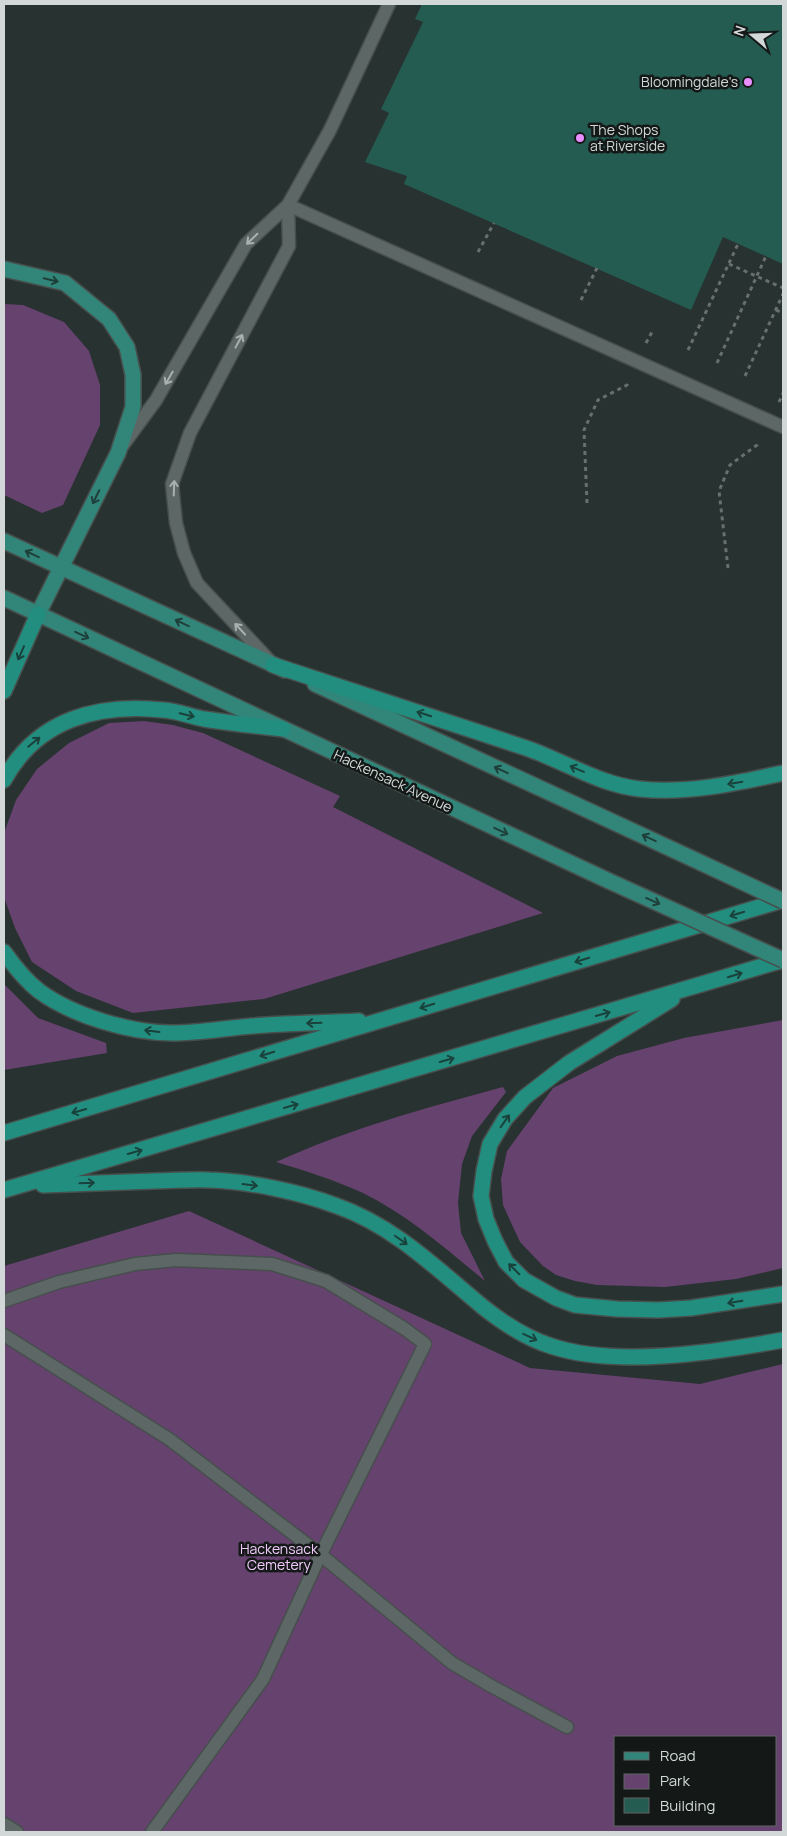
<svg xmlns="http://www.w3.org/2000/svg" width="787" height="1836" viewBox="0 0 787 1836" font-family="Manrope,sans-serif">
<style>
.green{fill:#66426f;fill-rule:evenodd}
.building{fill:#255c52}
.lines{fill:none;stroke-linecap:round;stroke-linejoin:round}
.service-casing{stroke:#474f4d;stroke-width:15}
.primary-casing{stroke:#474f4d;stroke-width:18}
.trunk-casing{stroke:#474f4d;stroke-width:18}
.path{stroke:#67706e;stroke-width:3;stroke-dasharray:4 4;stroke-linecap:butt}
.service{stroke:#5d6866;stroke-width:12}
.primary{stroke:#318579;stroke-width:15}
.trunk{stroke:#228e7f;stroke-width:15}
.primary-bridge-casing{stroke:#474f4d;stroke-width:18;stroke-linecap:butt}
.primary-bridge{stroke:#318579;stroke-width:15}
.oneway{stroke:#a9b1af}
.oneway2{stroke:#1e3f3a}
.oneway3{stroke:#19423c}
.poi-dot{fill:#e88eff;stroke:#141918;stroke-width:2}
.labels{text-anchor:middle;stroke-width:5;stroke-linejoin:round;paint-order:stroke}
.poi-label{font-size:14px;fill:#d2d8d7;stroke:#141918;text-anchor:end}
.street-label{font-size:14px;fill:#d2d8d7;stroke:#141918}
.park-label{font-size:14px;fill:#f0c9fa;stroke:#141918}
</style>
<rect width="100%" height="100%" fill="#283230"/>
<!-- green -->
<g class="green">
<path d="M4 304 23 305 64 322 89 351 100 385V425L63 505 42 513 4 495Z"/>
<path d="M144 721 173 725 203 733 340 796 333 807 543 913 264 999 133 1013 76 991 32 962 15 928 4 897V833L16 800 37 769 69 743 109 723Z"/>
<path d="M4 984 38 1018 106 1043 107 1053 4 1070Z"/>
<path d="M783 1020V1268L736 1279 665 1287 597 1285 575 1281 556 1275 543 1266 520 1242 503 1205 501 1179 507 1151 553 1088 617 1056 684 1038Z"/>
<path d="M503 1087 506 1092 472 1136 462 1164 458 1203 461 1233 485 1281C446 1249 408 1215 363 1193 334 1180 306 1171 276 1162 349 1129 425 1108 503 1087Z"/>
<path d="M189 1211 530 1368 700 1384 783 1364V1832H4V1266ZM616 1737H776V1825H616Z"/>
</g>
<!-- building -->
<path class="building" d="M422 4H783V264L723 237 691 310 404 184 407 176 365 162 389 113 381 109 423 22 415 19Z"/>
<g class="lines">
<defs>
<g id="service">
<path d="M288 205 783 427"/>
<path d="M123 445 156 400 246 244 288 205 330 130 389 4"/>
<path d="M270 661 197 583 184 553 176 523 172 484 190 433 289 246 288 205"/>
<path d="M4 1301 59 1282 135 1264 176 1260 272 1264 326 1281 405 1329 425 1344 317 1562 263 1679 152 1832"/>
<path d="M4 1335 169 1439 321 1555 452 1663 493 1687 567 1727"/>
<path d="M4 1824 17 1832"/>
</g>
<g id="primary">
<path d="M4 269 65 283 109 319 127 347 133 375V407L118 453 38 614"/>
<path d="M4 541 285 670"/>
<path d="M4 598 609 881"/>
<path d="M315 684 693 859"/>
</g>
<g id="trunk">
<path d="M273 665C358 693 442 720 526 748 564 761 600 785 640 789 688 794 737 783 783 773"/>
<path d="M4 691 38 614"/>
<path d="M4 780C37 719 98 703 163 710 177 711 190 716 204 719 230 723 256 726 283 729"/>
<path d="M4 952C14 966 25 980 39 991 73 1016 131 1033 172 1033 199 1033 226 1028 252 1026 288 1023 324 1023 359 1021"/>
<path d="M672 999 569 1063 525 1097 505 1119 490 1144 484 1171 481 1196 486 1219 495 1241 506 1262 524 1280 556 1298 575 1305 617 1309 658 1310 691 1308 783 1294"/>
<path d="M4 1133 783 900"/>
<path d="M43 1185C80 1184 117 1182 154 1181 172 1181 191 1179 209 1180 248 1181 300 1192 337 1206 394 1226 437 1269 483 1307 503 1323 526 1338 551 1346 617 1368 716 1352 783 1340"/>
<path d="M4 1190 783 960"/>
</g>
</defs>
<!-- service casing -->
<use href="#service" class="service-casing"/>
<!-- primary casing -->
<use href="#primary" class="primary-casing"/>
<!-- trunk casing -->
<use href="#trunk" class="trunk-casing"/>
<!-- path -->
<g class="path">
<path d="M478 252 494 223"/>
<path d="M729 264 783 288"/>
<path d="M581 300 597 268"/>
<path d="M776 310 783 313"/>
<path d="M646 343 652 332"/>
<path d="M688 350 738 244"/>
<path d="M717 363 766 256"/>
<path d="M745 376 783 294"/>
<path d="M779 402 783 393"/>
<path d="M587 503 584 430 598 400 627 385 628 383"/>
<path d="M728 568 719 491 730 465 757 445 759 441"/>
</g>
<!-- service -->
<use href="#service" class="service"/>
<!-- primary -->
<use href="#primary" class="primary"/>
<!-- trunk -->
<use href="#trunk" class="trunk"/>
<defs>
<g id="primary-bridge">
<path d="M693 859 783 901"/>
<path d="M609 881 783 960"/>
</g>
</defs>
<!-- primary-bridge casing -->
<use href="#primary-bridge" class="primary-bridge-casing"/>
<!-- primary-bridge -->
<use href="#primary-bridge" class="primary-bridge"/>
</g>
<!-- one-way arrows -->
<defs><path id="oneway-shaft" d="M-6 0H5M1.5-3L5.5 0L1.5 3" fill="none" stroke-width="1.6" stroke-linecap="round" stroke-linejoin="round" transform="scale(1.25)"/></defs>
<g class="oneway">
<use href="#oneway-shaft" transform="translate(252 239) rotate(136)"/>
<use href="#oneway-shaft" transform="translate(239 341) rotate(-62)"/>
<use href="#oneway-shaft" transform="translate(169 378) rotate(120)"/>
<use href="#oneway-shaft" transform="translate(174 488) rotate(-88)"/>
<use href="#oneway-shaft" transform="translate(240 629) rotate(-133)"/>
</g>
<g class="oneway2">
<use href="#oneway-shaft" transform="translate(51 280) rotate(14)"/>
<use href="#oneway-shaft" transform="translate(96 497) rotate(116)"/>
<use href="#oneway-shaft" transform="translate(32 554) rotate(-155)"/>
<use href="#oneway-shaft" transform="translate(182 623) rotate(-155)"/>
<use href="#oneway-shaft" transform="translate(82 635) rotate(25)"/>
<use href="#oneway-shaft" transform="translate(501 770) rotate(-155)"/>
<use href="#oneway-shaft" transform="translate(501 831) rotate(25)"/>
<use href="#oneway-shaft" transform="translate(649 838) rotate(-155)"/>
<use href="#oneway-shaft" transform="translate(653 901) rotate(24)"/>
</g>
<g class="oneway3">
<use href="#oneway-shaft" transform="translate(21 653) rotate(114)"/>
<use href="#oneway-shaft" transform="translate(424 714) rotate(-162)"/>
<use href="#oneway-shaft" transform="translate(187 715) rotate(13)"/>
<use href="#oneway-shaft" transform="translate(34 742) rotate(-39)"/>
<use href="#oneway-shaft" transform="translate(577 769) rotate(-157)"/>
<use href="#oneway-shaft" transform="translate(735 783) rotate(170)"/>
<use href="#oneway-shaft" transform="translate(737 914) rotate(163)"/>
<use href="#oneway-shaft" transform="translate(582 960) rotate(163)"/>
<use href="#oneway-shaft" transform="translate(735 975) rotate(-17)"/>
<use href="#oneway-shaft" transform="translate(427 1006) rotate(163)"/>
<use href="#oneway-shaft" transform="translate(603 1014) rotate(-16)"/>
<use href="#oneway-shaft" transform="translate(314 1023) rotate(178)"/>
<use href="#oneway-shaft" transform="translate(152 1031) rotate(-173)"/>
<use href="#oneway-shaft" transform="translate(267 1054) rotate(163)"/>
<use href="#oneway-shaft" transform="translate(447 1060) rotate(-16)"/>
<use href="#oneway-shaft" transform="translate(291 1106) rotate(-16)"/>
<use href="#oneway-shaft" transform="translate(79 1111) rotate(164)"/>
<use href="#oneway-shaft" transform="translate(505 1121) rotate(-55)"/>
<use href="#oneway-shaft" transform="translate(135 1152) rotate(-16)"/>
<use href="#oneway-shaft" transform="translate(87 1183) rotate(-2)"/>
<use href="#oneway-shaft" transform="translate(250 1185) rotate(7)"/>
<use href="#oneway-shaft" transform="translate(401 1240) rotate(35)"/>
<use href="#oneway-shaft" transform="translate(514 1269) rotate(-135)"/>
<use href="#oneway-shaft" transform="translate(735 1302) rotate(171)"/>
<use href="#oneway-shaft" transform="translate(530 1337) rotate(25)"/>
</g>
<!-- markers -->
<g class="poi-dot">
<circle cx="748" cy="82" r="5"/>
<circle cx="580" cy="138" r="5"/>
</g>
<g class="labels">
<!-- poi labels -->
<g class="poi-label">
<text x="738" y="87">Bloomingdale's</text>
<text x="590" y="135" text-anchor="start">The Shops<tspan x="590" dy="16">at Riverside</tspan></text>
</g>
<!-- street labels -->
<g class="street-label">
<text transform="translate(393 781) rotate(25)" y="5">Hackensack Avenue</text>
</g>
<!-- park labels -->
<g class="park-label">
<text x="279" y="1554">Hackensack<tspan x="279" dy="16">Cemetery</tspan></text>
</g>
</g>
<!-- border -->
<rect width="787" height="1836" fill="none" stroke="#d2d8d7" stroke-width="10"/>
<!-- legend -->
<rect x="614" y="1736" width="162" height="90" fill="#141918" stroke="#606564"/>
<rect x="624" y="1752" width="25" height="8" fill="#318579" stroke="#606564"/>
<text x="660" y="1761" font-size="15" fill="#d2d8d7">Road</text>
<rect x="624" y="1774" width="25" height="15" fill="#66426f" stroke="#606564"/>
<text x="660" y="1786" font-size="15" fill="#d2d8d7">Park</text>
<rect x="624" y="1798" width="25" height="15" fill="#255c52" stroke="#606564"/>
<text x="660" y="1811" font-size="15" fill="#d2d8d7">Building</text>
<!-- north arrow -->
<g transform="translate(752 35) rotate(289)" stroke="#141918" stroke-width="4" paint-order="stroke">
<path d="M0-4L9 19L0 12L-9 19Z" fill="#d2d8d7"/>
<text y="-8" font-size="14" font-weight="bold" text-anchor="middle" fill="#d2d8d7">N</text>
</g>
</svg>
